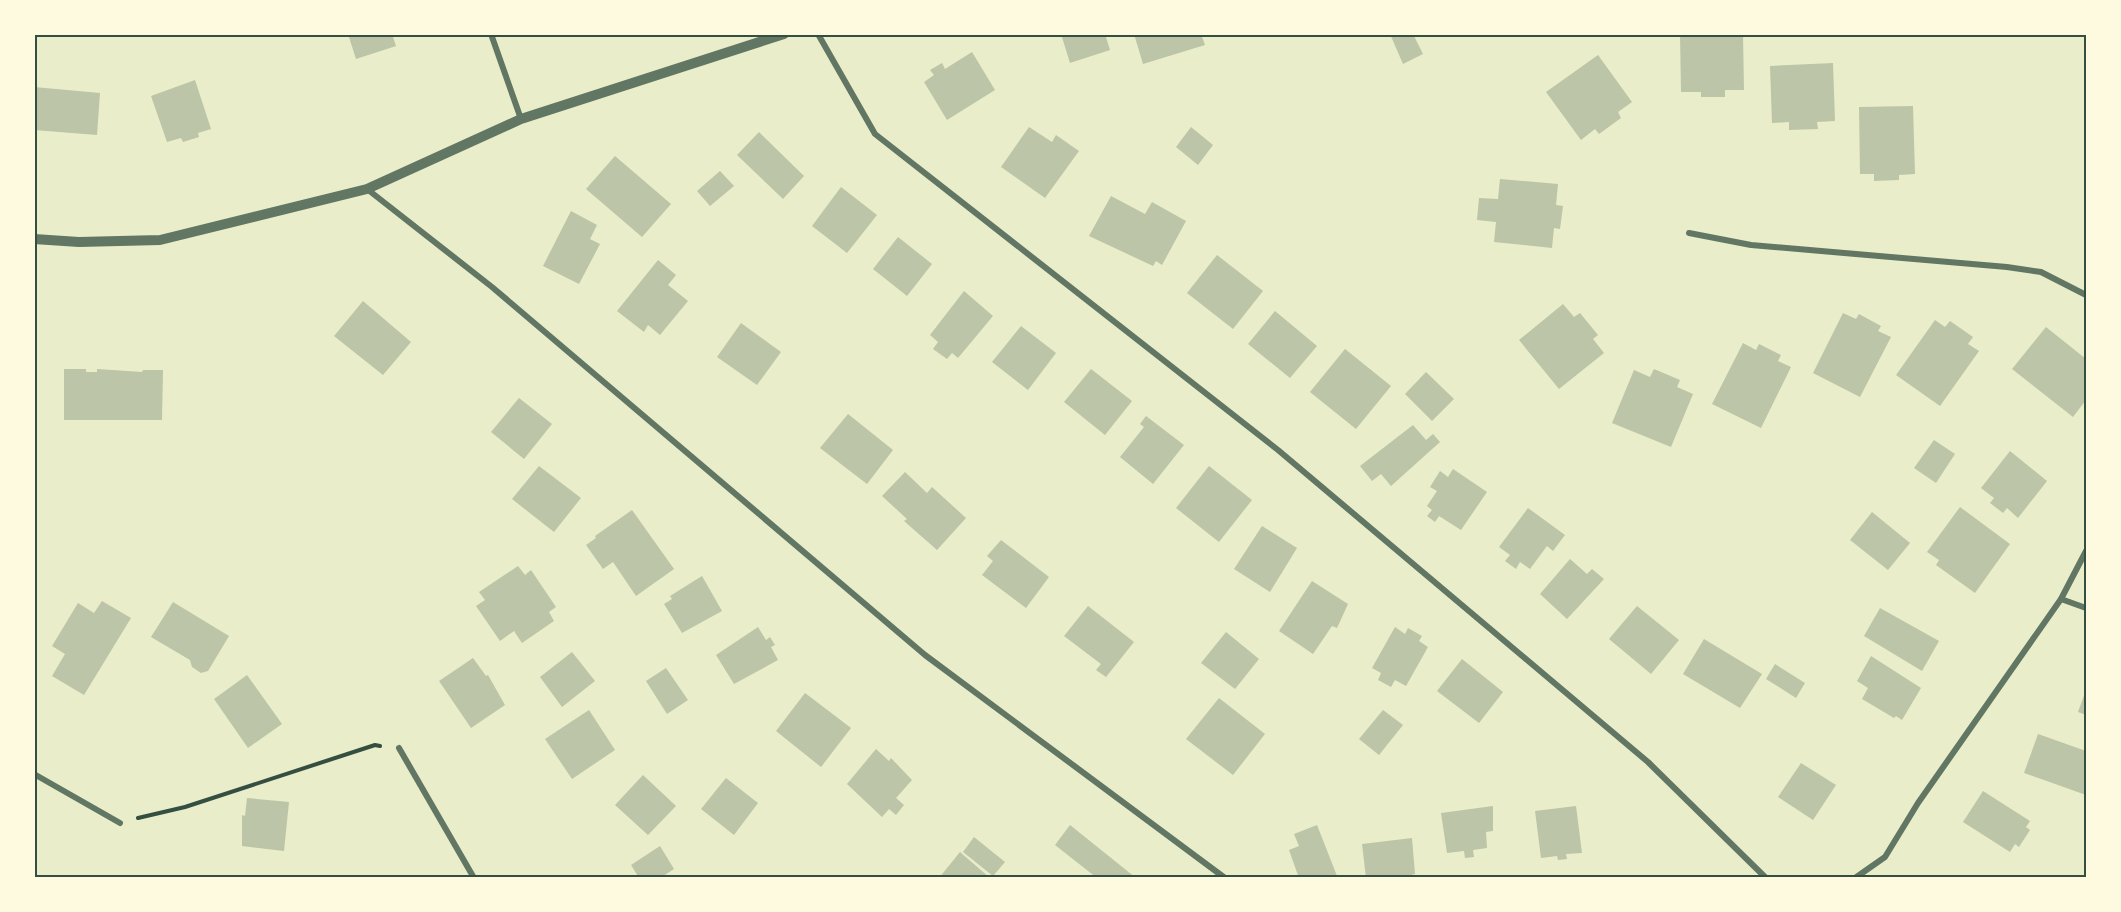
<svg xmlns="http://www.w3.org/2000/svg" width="2121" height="912" viewBox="0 0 2121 912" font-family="Manrope,sans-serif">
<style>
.building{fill:#bcc5a7}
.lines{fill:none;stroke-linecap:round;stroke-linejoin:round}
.path{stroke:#344e41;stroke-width:4}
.minor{stroke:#617663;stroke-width:6}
.tertiary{stroke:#617663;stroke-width:10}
.neatline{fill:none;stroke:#344e41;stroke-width:2}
</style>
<rect width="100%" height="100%" fill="#e9edc9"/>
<!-- building -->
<g class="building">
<path d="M348 34H392L396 46 356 59Z"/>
<path d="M1061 34H1105L1110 50 1070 63Z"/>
<path d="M1134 34H1201L1205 45 1143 64Z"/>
<path d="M1390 34H1413L1423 54 1403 64Z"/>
<path d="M1680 34H1743L1744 90H1725V97H1701V92H1681Z"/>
<path d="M972 52 995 90 947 120 924 82 934 75 930 70 942 63 945 69Z"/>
<path d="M1598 55 1632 102 1618 112 1621 118 1599 134 1595 129 1581 140 1546 92Z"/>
<path d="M1833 63 1835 121 1817 122 1818 129 1789 130V122L1772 123 1770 66Z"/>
<path d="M195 80 211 129 198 133 199 137 183 142 181 138 167 142 151 96Z"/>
<path d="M34 87 100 93 97 135 34 130Z"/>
<path d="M1913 106 1915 174 1899 175V180L1874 181V174H1860L1859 107Z"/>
<path d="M1029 127 1052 142 1056 135 1079 151 1045 198 1001 167Z"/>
<path d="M1191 127 1213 145 1198 165 1176 147Z"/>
<path d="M759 132 804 176 783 199 737 155Z"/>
<path d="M615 156 671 204 642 237 586 189Z"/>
<path d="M720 171 734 186 710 206 697 191Z"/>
<path d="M1500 179 1558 184 1556 205 1563 206 1560 229 1554 228 1552 248 1494 242 1496 222 1477 220 1479 198 1498 199Z"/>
<path d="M841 187 877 215 847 253 812 226Z"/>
<path d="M1111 196 1145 214 1152 202 1186 221 1162 265 1156 261 1153 266 1089 236Z"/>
<path d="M571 211 597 225 590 239 600 244 579 284 543 266Z"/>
<path d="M898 237 932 264 907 296 873 269Z"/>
<path d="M1217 255 1263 291 1233 329 1187 293Z"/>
<path d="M658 260 676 275 668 285 688 301 660 335 648 325 644 332 617 311Z"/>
<path d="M964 291 993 316 958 358 952 353 947 359 933 349 938 342 930 335Z"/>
<path d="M363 301 411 342 383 375 334 336Z"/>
<path d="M1563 304 1574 317 1580 313 1598 335 1593 339 1604 353 1559 389 1519 340Z"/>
<path d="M1275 311 1317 346 1290 378 1248 344Z"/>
<path d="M1843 313 1856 319 1859 314 1881 326 1878 331 1891 337 1860 397 1813 373Z"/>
<path d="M1935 320 1945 327 1950 321 1973 337 1968 344 1979 351 1940 406 1896 375Z"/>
<path d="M741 323 781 352 757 385 717 357Z"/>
<path d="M1021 326 1056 353 1028 390 992 362Z"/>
<path d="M2046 327 2086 359V400L2073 417 2012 369Z"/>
<path d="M1743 343 1756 350 1759 344 1781 355 1778 361 1791 367 1761 428 1712 404Z"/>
<path d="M1345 349 1391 386 1356 429 1310 392Z"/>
<path d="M64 369H86V372H97V369L142 372 143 370H163L162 420H64Z"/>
<path d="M1091 369 1132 401 1105 435 1064 402Z"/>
<path d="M1654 369 1680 380 1677 387 1693 394 1671 447 1612 423 1634 370 1650 377Z"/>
<path d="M1426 372 1454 399 1432 421 1405 394Z"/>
<path d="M519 398 552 424 524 459 491 432Z"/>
<path d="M848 414 893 450 867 484 820 448Z"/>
<path d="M1146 416 1184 445 1153 484 1120 457 1144 427 1140 424Z"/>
<path d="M1413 425 1426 440 1433 434 1440 442 1391 486 1381 474 1372 481 1360 466Z"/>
<path d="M1934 440 1955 454 1936 483 1914 468Z"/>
<path d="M2010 451 2047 481 2018 518 2007 508 2003 513 1990 503 1994 498 1981 488Z"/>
<path d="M539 466 581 498 554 532 512 499Z"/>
<path d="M1209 466 1252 500 1219 542 1176 508Z"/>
<path d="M1453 469 1487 492 1461 530 1439 516 1435 522 1427 516 1432 510 1427 506 1437 491 1430 487 1440 471 1448 477Z"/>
<path d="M905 472 927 493 932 487 966 518 937 550 904 521 907 519 882 496Z"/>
<path d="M1960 507 2010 544 1975 593 1936 565 1939 560 1927 552Z"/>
<path d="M1528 508 1565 535 1553 551 1547 546 1530 569 1520 562 1516 569 1505 561 1510 555 1499 547Z"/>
<path d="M632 510 674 569 636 596 613 562 603 569 586 545 596 538 595 536Z"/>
<path d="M1872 512 1910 543 1888 570 1850 540Z"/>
<path d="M1262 526 1297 548 1270 592 1234 569Z"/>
<path d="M1001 540 1049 577 1026 608 982 575 993 561 987 556Z"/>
<path d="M1570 559 1587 574 1592 569 1604 579 1567 619 1540 594Z"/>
<path d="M518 566 525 575 531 570 556 607 549 612 554 621 522 643 514 631 500 641 476 606 485 600 479 592Z"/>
<path d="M702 576 722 611 682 633 664 604 672 599 670 596Z"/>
<path d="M1312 581 1348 604 1337 628 1332 626 1313 654 1279 631Z"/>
<path d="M102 601 131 618 84 695 52 676 65 654 52 646 78 603 94 613Z"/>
<path d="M173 602 229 636 208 671 201 673 192 667 190 660 151 637Z"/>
<path d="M1088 606 1134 642 1106 677 1096 670 1101 664 1064 636Z"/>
<path d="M1637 606 1679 640 1651 674 1609 639Z"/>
<path d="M1880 608 1939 641 1922 671 1864 636Z"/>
<path d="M758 627 766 640 770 637 775 645 771 647 778 660 734 684 716 655Z"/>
<path d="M1395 627 1405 634 1408 628 1422 636 1419 641 1428 647 1406 686 1395 680 1391 687 1378 680 1381 673 1372 668Z"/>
<path d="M1226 632 1259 659 1235 689 1201 663Z"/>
<path d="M1704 639 1762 674 1740 708 1683 674Z"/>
<path d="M572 652 595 681 562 707 540 677Z"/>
<path d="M1871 656 1921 688 1902 720 1896 716 1894 718 1862 699 1868 688 1857 681Z"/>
<path d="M473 658 486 676 488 675 505 705 471 728 439 681Z"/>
<path d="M1462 659 1503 692 1479 723 1437 691Z"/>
<path d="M1775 664 1805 683 1796 698 1766 679Z"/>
<path d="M666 668 688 700 667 714 646 681Z"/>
<path d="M247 675 282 724 248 748 214 699Z"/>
<path d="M2086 690V715L2078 712Z"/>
<path d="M805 693 851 728 821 767 776 731Z"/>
<path d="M1219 698 1265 734 1233 775 1186 739Z"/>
<path d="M589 710 615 750 572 779 545 739Z"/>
<path d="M1383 710 1403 725 1379 755 1359 739Z"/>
<path d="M2038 734 2086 751V795L2024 773Z"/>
<path d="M876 749 889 761 891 758 912 780 896 798 904 805 896 815 889 809 882 817 847 784Z"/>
<path d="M1801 763 1836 785 1813 820 1778 797Z"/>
<path d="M643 775 676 806 648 835 615 805Z"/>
<path d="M726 778 758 803 734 835 701 809Z"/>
<path d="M1983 791 2030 821 2026 827 2030 830 2019 847 2015 844 2010 852 1963 822Z"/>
<path d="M247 798 289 802 284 851 242 846V815L245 816Z"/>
<path d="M1493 806V831L1486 832 1487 848 1473 850 1474 857 1465 858 1464 851 1447 853 1441 813Z"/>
<path d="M1576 806 1582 853 1566 854 1567 859 1558 860 1557 856 1541 858 1535 811Z"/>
<path d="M1070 825 1136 878H1097L1055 845Z"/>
<path d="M1317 825 1337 876 1299 878 1289 850 1299 846 1294 834Z"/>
<path d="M974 837 1005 862 993 876 963 852Z"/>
<path d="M1412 838 1415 874 1400 878H1366L1362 844Z"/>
<path d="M660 846 674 869 660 878H639L631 865Z"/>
<path d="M960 852 990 878H939Z"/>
</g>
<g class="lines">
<!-- path -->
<path class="path" d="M138 818 185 807 375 745 380 746"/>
<!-- minor -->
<g class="minor">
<path d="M491 34 521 119"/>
<path d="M818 34 875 134 1278 450 1648 762 1766 878"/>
<path d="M367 189 492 287 925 655 1225 878"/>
<path d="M1689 233 1751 245 2007 267 2041 272 2086 295"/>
<path d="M2061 599 2086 608"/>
<path d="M399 748 474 878"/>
<path d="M34 774 120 823"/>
<path d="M1855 878 1885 857 1918 803 2061 599 2086 551"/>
</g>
<!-- tertiary -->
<path class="tertiary" d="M34 239 79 242 160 240 367 189 521 119 784 34"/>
</g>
<!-- border -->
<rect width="2121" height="912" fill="none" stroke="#fefae0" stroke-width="72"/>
<rect x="36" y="36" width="2049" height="840" class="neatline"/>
</svg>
